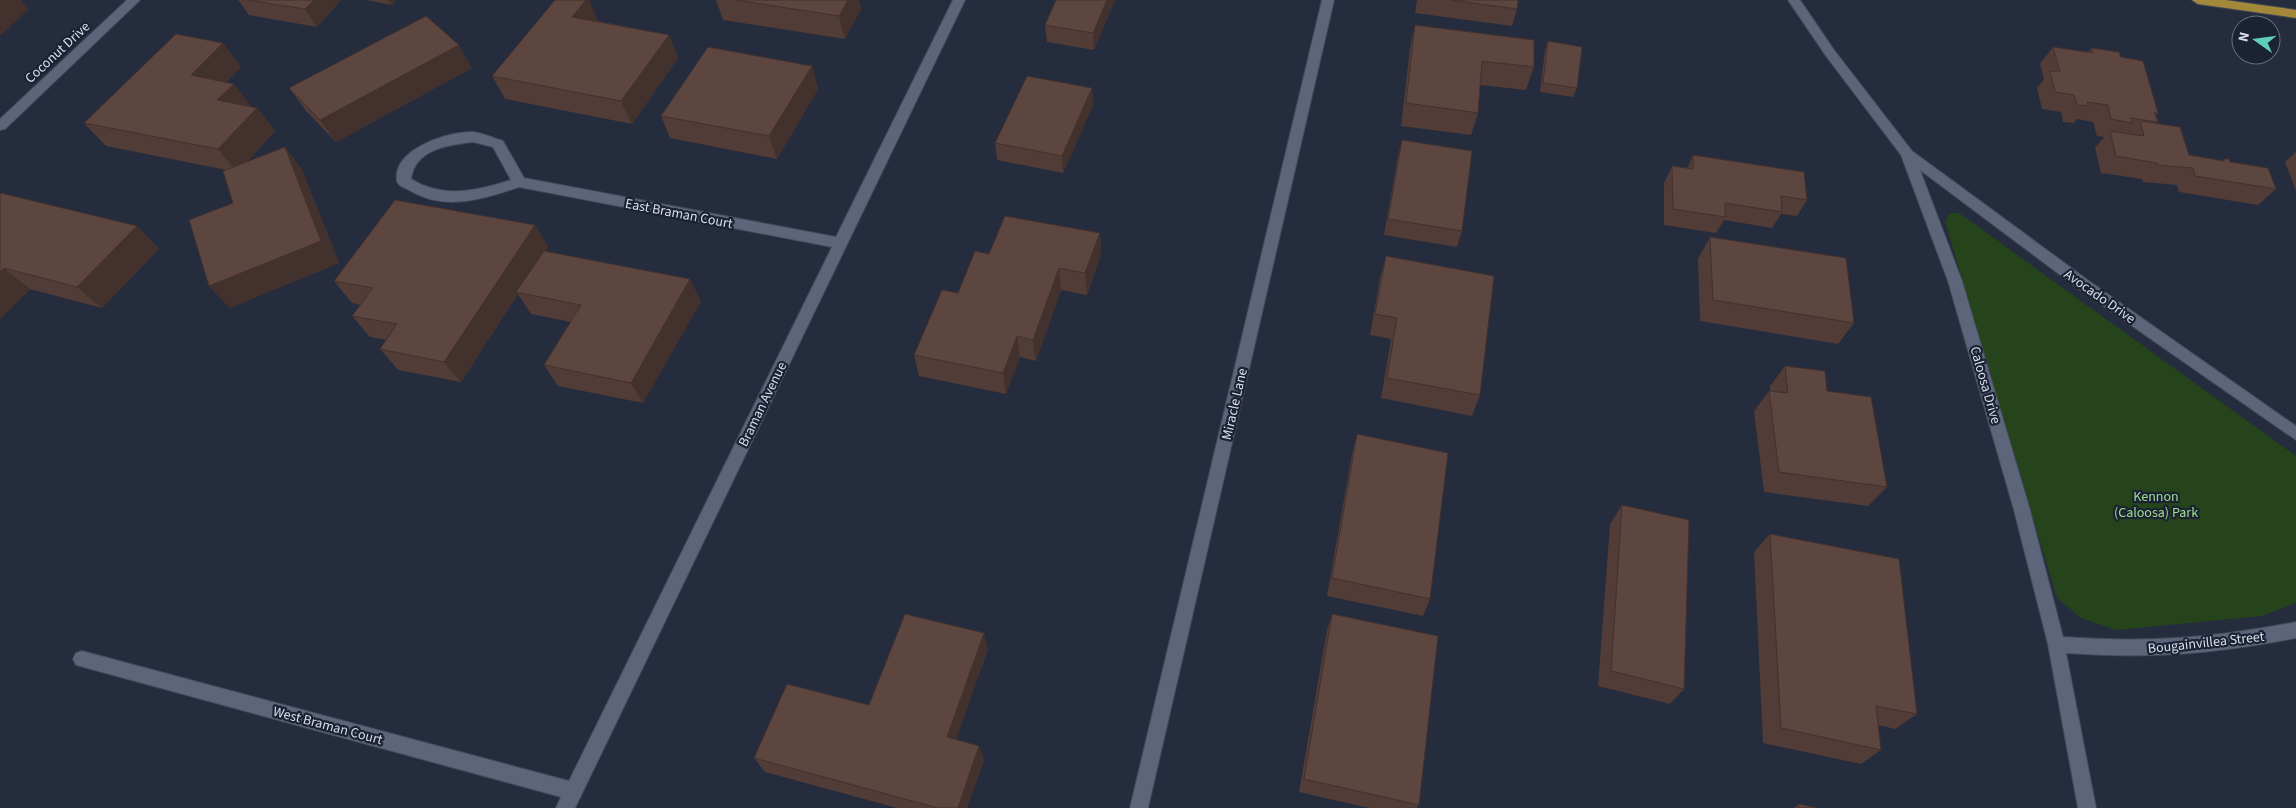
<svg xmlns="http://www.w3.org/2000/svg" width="2296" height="808" viewBox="0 0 2296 808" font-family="'Source Sans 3',sans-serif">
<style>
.green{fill:#26441b}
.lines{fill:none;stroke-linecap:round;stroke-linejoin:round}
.minor-casing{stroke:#434958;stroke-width:2}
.major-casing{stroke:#434958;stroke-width:2}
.minor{fill:#5c657a;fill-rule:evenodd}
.major{fill:#a3883a;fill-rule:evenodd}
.wall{fill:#513c37}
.shaded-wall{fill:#42312d}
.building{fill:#5e4640;stroke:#42312d}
.labels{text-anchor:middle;stroke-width:4.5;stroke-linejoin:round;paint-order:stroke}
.street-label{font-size:14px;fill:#dadfec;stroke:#1b2234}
.park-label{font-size:14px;fill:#a0dd8d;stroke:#1b2234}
</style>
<rect width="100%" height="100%" fill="#242c3e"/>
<!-- green -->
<path class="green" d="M1950 213H1959L2296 456V603L2262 616 2116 630 2081 618 2057 598 1945 221Z"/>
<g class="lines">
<defs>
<g id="minor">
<path d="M127 0H140L5 129 0 130V119Z"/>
<path d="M953 0H965L575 808H556L561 797 76 665 73 659 76 653 82 651 569 781 832 247 519 187C484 199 444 212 409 190 405 188 398 186 397 181 392 149 449 131 473 132 483 133 493 138 503 141L524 178 836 237ZM473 142 493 147 511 180C476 191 444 199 411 179 415 149 448 145 473 142Z"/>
<path d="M1322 0H1334L1148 808H1130Z"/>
<path d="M1788 0H1800L1834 50 1912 151 2089 281 2296 426V440L2079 289 1920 170 1962 281 2030 510 2063 637C2147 643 2213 638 2296 622V638C2215 654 2148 659 2066 653L2096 808H2078L2048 644 2014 510 1948 281 1901 155 1826 56Z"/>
</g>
<path id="major" d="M2192 0H2225L2296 10V18L2198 4Z"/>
</defs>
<!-- minor casing -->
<use href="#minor" class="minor-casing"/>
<!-- major casing -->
<use href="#major" class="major-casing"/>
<!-- minor -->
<use href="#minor" class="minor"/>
<!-- major -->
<use href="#major" class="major"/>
</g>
<!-- wall -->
<g class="wall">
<path d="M238 0H341L317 27 249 15Z"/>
<path d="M366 0H396L391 5Z"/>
<path d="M716 0H859L861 9 845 39 723 20Z"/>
<path d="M1115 0 1094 50 1047 42 1045 25Z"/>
<path d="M1417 0H1518L1517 9 1512 26 1415 13Z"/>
<path d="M598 21 669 35 678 58 632 124 505 99 492 76Z"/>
<path d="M1415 25 1534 67 1526 90 1480 85 1478 113 1471 135 1401 126 1410 48Z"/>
<path d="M1548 41 1577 88 1573 97 1540 92 1545 50Z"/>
<path d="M223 43 241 67 226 82 252 107 257 108 275 131 247 162 285 147 302 170 339 263 230 308 209 286 233 203 226 170 106 146 84 123Z"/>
<path d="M2053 47 2088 52 2092 48 2121 57 2158 113 2156 116 2158 122 2156 123 2189 155 2222 161 2224 159 2276 189 2258 205 2179 192 2177 185 2143 182 2142 179 2101 173 2095 148 2104 137 2097 136 2093 122 2077 119 2074 123 2063 122 2061 112 2042 109 2037 88 2044 79 2040 64Z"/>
<path d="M812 66 818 89 777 159 670 138 661 116Z"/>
<path d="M472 68 336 142 306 111 289 88Z"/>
<path d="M1092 88 1093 105 1063 173 997 160 995 143Z"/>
<path d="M1402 140 1462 231 1457 247 1384 235 1398 156Z"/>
<path d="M2296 152V191L2285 162Z"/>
<path d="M1693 155 1807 200 1797 216 1781 214 1772 228 1724 220 1716 233 1664 225V183L1672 166 1687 169Z"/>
<path d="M0 194 137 226 159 249 102 308 30 289 0 319Z"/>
<path d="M535 225 548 247 545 251 701 301 643 403 558 386 544 365 571 322 531 314 518 294 461 382 398 370 380 349 386 340 370 337 352 316 361 305 352 303 334 281Z"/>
<path d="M1100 233 1101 255 1087 295 1061 290 1036 361 1020 357 1006 394 919 376 914 355 958 293 989 254Z"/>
<path d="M1710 237 1854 323 1838 344 1700 321 1698 259Z"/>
<path d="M1386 256 1480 395 1472 416 1381 398 1391 339 1370 335 1380 278Z"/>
<path d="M1785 366 1827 391 1887 487 1868 506 1764 492 1754 411 1769 391H1770V386Z"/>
<path d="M1357 434 1430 599 1423 616 1327 596 1352 454Z"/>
<path d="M1622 505 1684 689 1670 704 1598 686 1610 524Z"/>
<path d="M1770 534 1917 714 1895 729 1878 725 1881 750 1861 764 1763 743 1754 552Z"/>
<path d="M1332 614 1419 805 1417 808H1369L1299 792 1327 630Z"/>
<path d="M988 649 956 739 979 746 984 760 967 808H897L765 772 754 758Z"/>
<path d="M1799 804 1817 808H1794Z"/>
</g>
<!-- shaded-wall -->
<g class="shaded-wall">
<path d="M0 0H21L29 9 0 36Z"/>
<path d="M314 0H341L317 27 305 9Z"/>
<path d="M388 0H396L391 5Z"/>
<path d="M586 0H589L598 21 583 40 572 17Z"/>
<path d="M848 0H859L861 9 845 39 839 16Z"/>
<path d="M1107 0H1115L1094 50 1093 33Z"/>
<path d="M669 35 678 58 632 124 621 101Z"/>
<path d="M223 43 241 67 210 98 191 75Z"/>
<path d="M459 45 472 68 336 142 320 120Z"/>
<path d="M812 66 818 89 777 159 769 136Z"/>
<path d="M234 84 252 107 217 100Z"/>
<path d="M1092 88 1093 105 1063 173 1062 156Z"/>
<path d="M257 108 275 131 237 172 218 149Z"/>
<path d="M285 147 302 170 339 263 230 308 209 286Z"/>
<path d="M535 225 548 247 518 293 516 292 518 294 461 382 444 362Z"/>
<path d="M137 226 159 249 102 308 77 287Z"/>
<path d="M1100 233 1101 255 1087 295 1085 273Z"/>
<path d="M4 268 30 289 0 319V272Z"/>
<path d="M1059 268 1061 290 1036 361 1033 340Z"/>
<path d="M690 279 701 301 643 403 631 383Z"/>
<path d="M1017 336 1020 357 1006 394 1003 373Z"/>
<path d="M984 633 988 649 952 751 947 737Z"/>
<path d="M979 746 984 760 967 808H958Z"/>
</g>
<!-- building -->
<g class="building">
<path d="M248 0H314L305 9Z"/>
<path d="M555 0H586L572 17 669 35 621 101 492 76Z"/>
<path d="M736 0H848L839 16Z"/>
<path d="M1056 0H1107L1093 33 1045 25Z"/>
<path d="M1451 0H1518L1517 9Z"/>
<path d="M426 16 459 45 320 120 289 88Z"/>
<path d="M1415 25 1534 40V67L1482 61 1478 113 1406 103Z"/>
<path d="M176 34 223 43 191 75 234 84 217 100 257 108 218 149 84 123Z"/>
<path d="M1548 41 1582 47 1577 88 1543 83Z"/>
<path d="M708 47 812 66 769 136 661 116Z"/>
<path d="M2053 47 2093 53 2092 48 2119 52 2121 57 2143 61 2158 113 2154 112 2158 122 2131 118 2132 123 2111 119 2108 105 2087 102 2088 106 2077 105 2074 95 2055 92 2050 71 2060 72Z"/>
<path d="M1027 76 1092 88 1062 156 995 143Z"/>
<path d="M2140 121 2180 127 2189 155 2224 161V159H2229L2230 162 2268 168 2276 189 2195 176 2193 168 2158 165 2157 163 2116 156 2110 131 2144 136Z"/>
<path d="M1402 140 1472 151 1462 231 1388 219Z"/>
<path d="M285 147 321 241 209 286 189 220 233 203 223 171Z"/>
<path d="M1693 155 1804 172 1807 200 1781 196 1782 212 1725 203V217L1673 209 1672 166 1693 169Z"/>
<path d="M1 193 137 226 77 287 4 268 0 272V194Z"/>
<path d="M395 200 535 225 444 362 380 349 397 324 352 316 373 288 334 281Z"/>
<path d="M1005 216 1100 233 1085 273 1059 268 1033 340 1017 336 1003 373 914 355 942 290 958 293 975 251 989 254Z"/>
<path d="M1710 237 1846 258 1854 323 1713 300Z"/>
<path d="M544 251 690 279 631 383 544 365 581 305 516 292Z"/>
<path d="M1386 256 1494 276 1480 395 1387 378 1397 318 1375 314Z"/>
<path d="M1785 366 1825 371 1827 391 1871 397 1887 487 1779 472 1769 391 1788 393Z"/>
<path d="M1357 434 1448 453 1430 599 1332 578Z"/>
<path d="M1622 505 1689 520 1684 689 1611 671Z"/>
<path d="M1770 534 1899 559 1917 714 1876 706 1881 750 1781 728Z"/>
<path d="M905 614 984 633 947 737 979 746 958 808H938L754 758 787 684 869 705Z"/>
<path d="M1332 614 1438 636 1419 805 1304 779Z"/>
<path d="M1799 804 1817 808H1799Z"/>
</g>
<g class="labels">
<!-- street labels -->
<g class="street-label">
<text transform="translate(57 52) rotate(-43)" y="5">Coconut Drive</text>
<text transform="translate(679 213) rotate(11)" y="5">East Braman Court</text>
<text transform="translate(2100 296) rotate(35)" y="5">Avocado Drive</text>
<text transform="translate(1986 385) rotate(74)" y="5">Caloosa Drive</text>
<text transform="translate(762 404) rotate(-64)" y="5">Braman Avenue</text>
<text transform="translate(1234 404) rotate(-77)" y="5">Miracle Lane</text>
<text transform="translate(2206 642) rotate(-6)" y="5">Bougainvillea Street</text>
<text transform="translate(328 725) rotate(15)" y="5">West Braman Court</text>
</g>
<!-- park labels -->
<g class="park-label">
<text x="2156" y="501">Kennon<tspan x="2156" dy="16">(Caloosa) Park</tspan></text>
</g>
</g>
<!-- north arrow -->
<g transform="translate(2256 40) rotate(284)"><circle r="24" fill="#1b2234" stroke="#676e7e"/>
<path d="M0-4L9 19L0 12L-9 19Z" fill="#5eceb8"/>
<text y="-8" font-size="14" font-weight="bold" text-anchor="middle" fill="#dadfec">N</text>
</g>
</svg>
